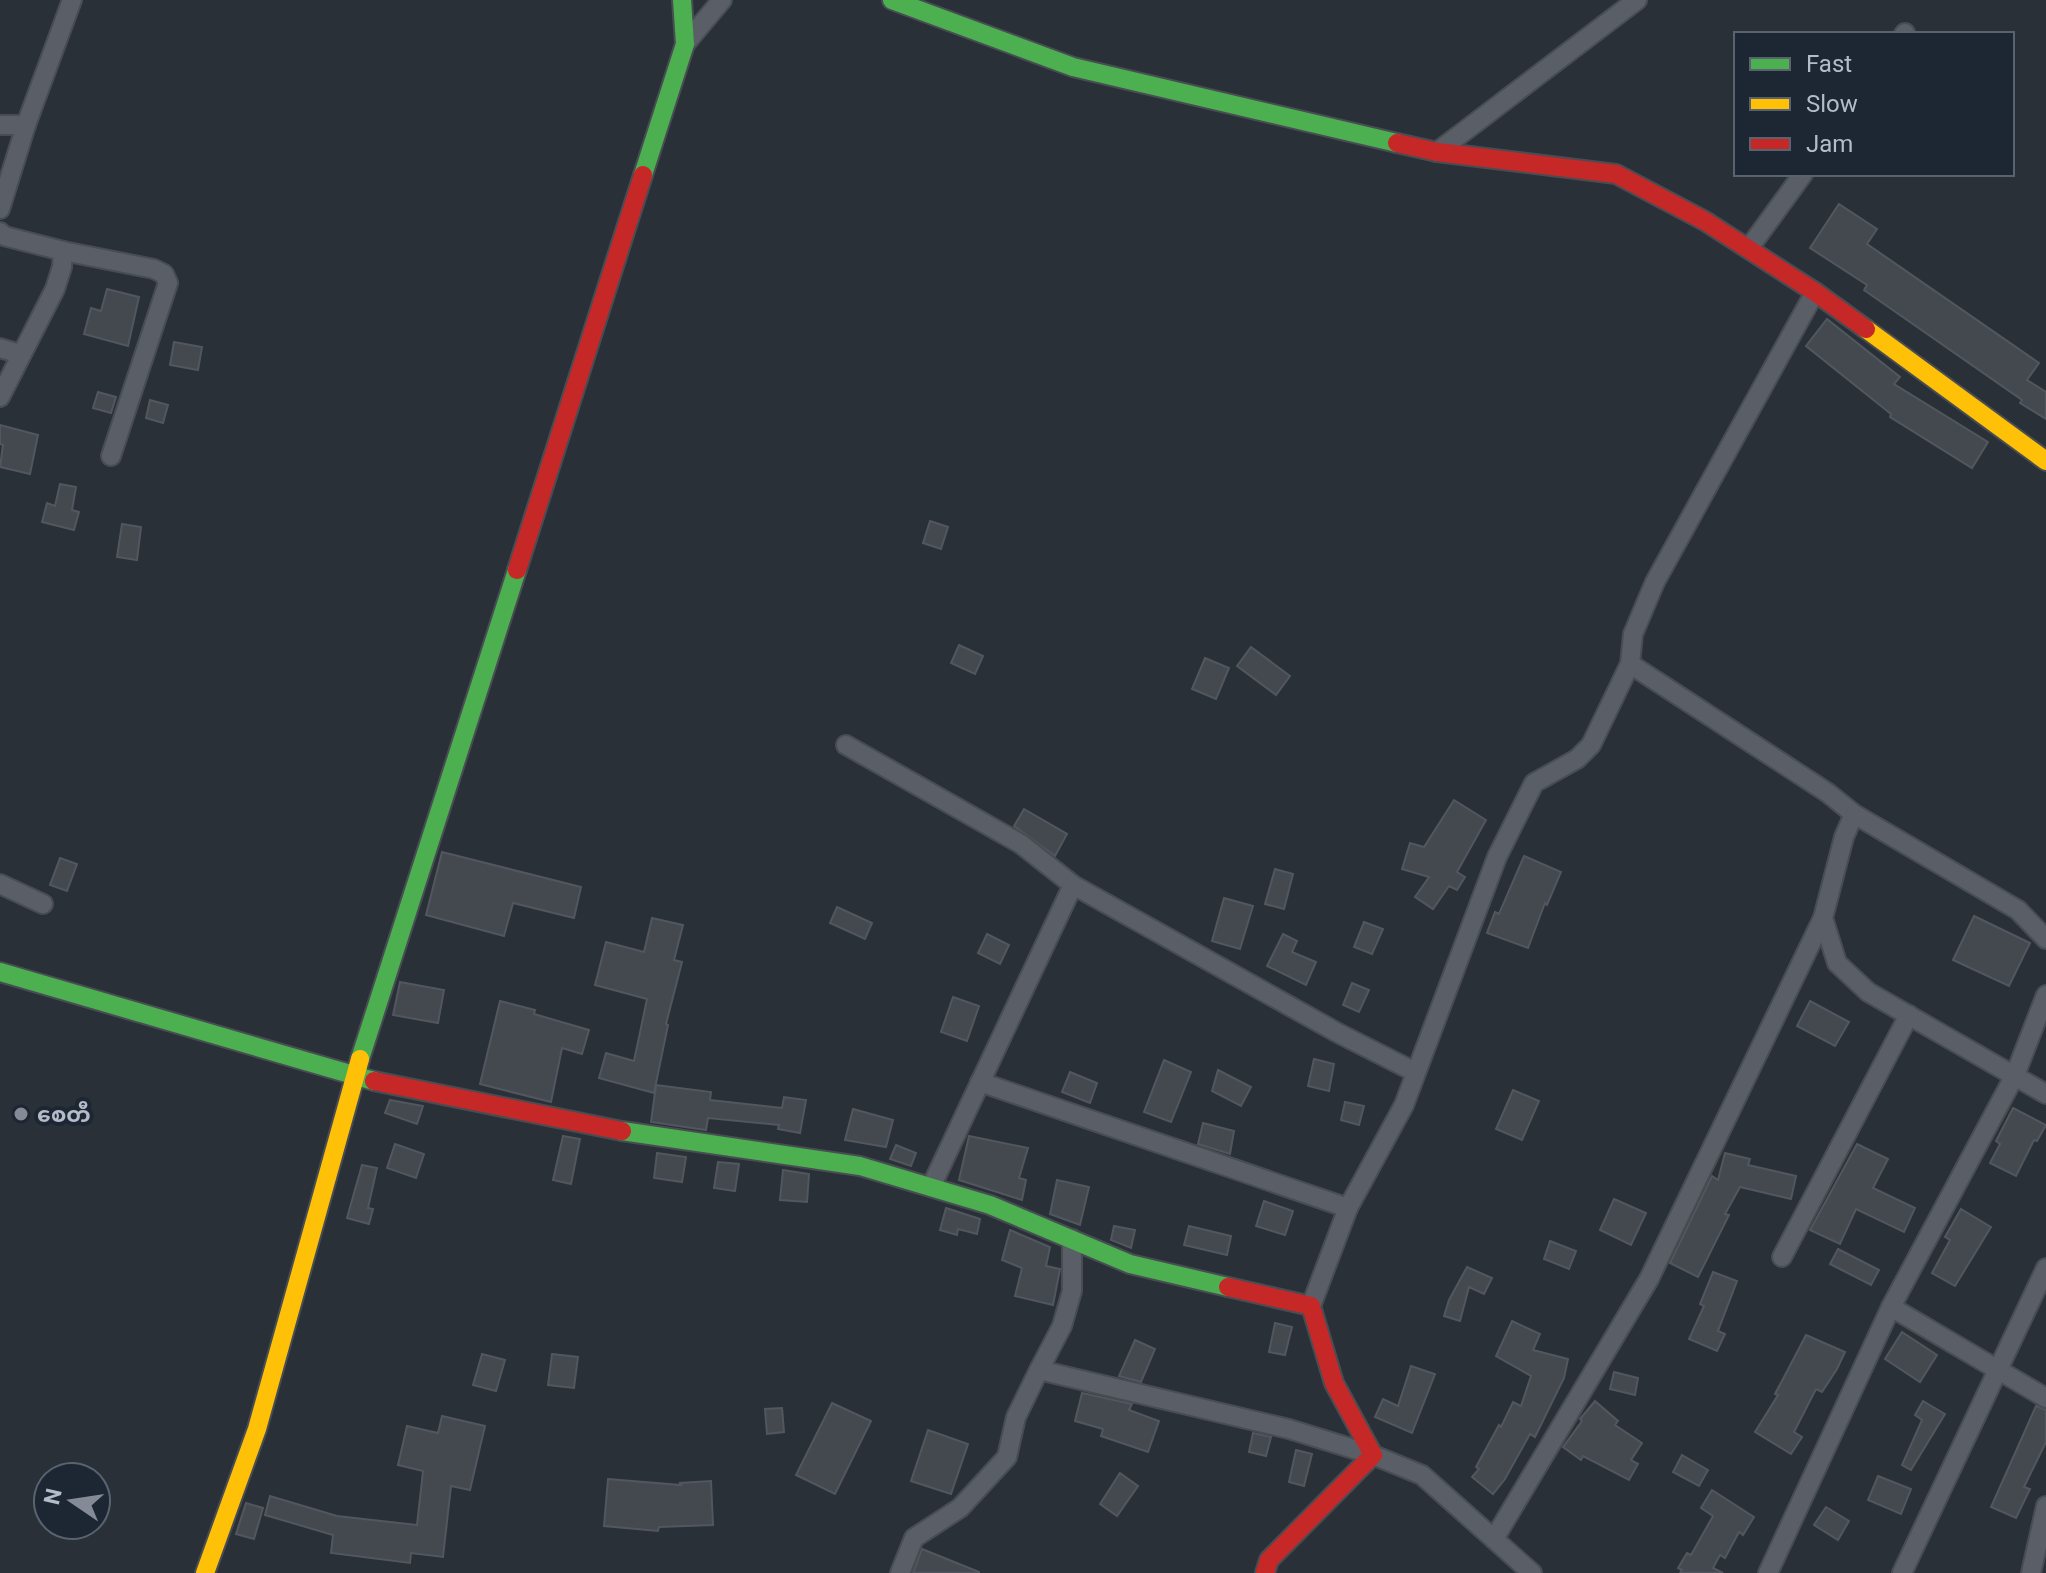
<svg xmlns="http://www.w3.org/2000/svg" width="2046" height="1573" viewBox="0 0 2046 1573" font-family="Roboto,'Noto Sans Myanmar',sans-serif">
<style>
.building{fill:#444950;stroke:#52575f;stroke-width:2}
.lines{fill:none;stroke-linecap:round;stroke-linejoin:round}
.street-casing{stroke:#484c53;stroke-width:22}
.fast-casing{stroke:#484c53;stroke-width:22}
.slow-casing{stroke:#484c53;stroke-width:22}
.jam-casing{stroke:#484c53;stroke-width:22}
.street{stroke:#5a5e66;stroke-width:18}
.fast{stroke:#4caf50;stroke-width:18}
.slow{stroke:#ffc107;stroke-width:18}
.jam{stroke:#c62828;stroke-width:18}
.poi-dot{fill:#848b96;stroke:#1d2633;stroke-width:3}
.labels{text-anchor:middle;stroke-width:8;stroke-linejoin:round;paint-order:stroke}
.poi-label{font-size:22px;font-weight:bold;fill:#b4bcc9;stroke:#1d2633;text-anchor:start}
</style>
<rect width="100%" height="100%" fill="#2a3038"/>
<!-- building -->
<g class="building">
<path d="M1839 204 1877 229 1867 244 2039 363 2027 380 2046 392V419L2020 403 2022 400 1864 290 1867 285 1810 248Z"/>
<path d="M107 289 139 297 128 346 84 334 91 308 101 311Z"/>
<path d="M1827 319 1900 377 1894 384 1988 442 1972 468 1890 417 1891 414 1806 346Z"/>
<path d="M174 342 202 347 198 370 170 365Z"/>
<path d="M98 392 116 397 111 413 93 408Z"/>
<path d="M150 400 168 405 163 423 146 418Z"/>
<path d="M0 425 38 435 30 474 0 467 3 445 0 444Z"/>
<path d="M60 484 76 487 72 510 79 512 74 530 42 522 47 503 55 506Z"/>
<path d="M930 521 948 527 941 549 923 543Z"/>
<path d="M122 524 141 527 137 560 117 557Z"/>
<path d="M959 645 983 656 975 674 951 663Z"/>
<path d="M1251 647 1290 676 1276 695 1237 666Z"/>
<path d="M1205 658 1229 668 1216 699 1192 689Z"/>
<path d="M1454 800 1486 820 1457 872 1465 877 1457 890 1449 886 1433 909 1415 897 1429 877 1402 869 1410 843 1424 847Z"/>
<path d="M1024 809 1067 834 1055 856 1014 826Z"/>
<path d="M442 852 581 887 574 918 513 903 504 936 426 915Z"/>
<path d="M1524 856 1561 872 1547 905 1545 903 1528 948 1487 933 1495 912 1499 914Z"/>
<path d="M60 858 77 864 67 891 50 885Z"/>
<path d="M1275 869 1293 874 1284 909 1265 904Z"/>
<path d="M1224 898 1253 906 1240 949 1212 941Z"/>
<path d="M837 907 872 923 865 939 830 923Z"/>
<path d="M1974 916 2030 943 2009 986 1953 960Z"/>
<path d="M652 918 683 925 674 960 682 962 666 1024 668 1025 654 1093 599 1078 606 1053 634 1061 647 999 595 985 606 942 644 952Z"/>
<path d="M1364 922 1383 929 1372 954 1354 947Z"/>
<path d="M987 934 1009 945 1000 964 978 953Z"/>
<path d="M1283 934 1297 941 1292 952 1316 962 1306 985 1267 966Z"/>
<path d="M400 982 444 990 438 1023 393 1015Z"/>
<path d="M1352 983 1369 990 1359 1012 1343 1005Z"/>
<path d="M953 997 979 1006 967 1041 941 1032Z"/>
<path d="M500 1001 535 1010 534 1014 589 1030 582 1054 562 1048 551 1102 480 1084Z"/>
<path d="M1810 1001 1849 1022 1835 1046 1797 1026Z"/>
<path d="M1314 1059 1334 1064 1329 1091 1308 1086Z"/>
<path d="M1164 1060 1191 1072 1171 1122 1144 1112Z"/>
<path d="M1218 1070 1251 1087 1241 1106 1212 1091Z"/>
<path d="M1070 1072 1097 1083 1090 1103 1062 1092Z"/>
<path d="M656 1085 711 1092 710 1100 782 1108 784 1097 806 1100 800 1133 778 1129 779 1125 708 1118 706 1130 651 1122Z"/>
<path d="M1513 1090 1539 1101 1522 1140 1496 1129Z"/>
<path d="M390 1100 423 1106 417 1124 385 1113Z"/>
<path d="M1345 1102 1364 1106 1359 1125 1341 1120Z"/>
<path d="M2013 1108 2046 1125 2037 1141 2034 1140 2016 1176 1990 1163 2000 1144 1996 1141Z"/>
<path d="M853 1109 893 1120 886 1147 845 1140Z"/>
<path d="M1203 1123 1234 1131 1230 1154 1198 1144Z"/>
<path d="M563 1136 580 1139 571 1184 553 1180Z"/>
<path d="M969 1136 1028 1148 1019 1178 1026 1180 1022 1200 959 1180Z"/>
<path d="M395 1144 424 1154 416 1178 387 1168Z"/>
<path d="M1857 1144 1888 1159 1873 1188 1915 1208 1904 1232 1856 1209 1840 1244 1810 1230Z"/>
<path d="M896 1145 916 1153 911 1166 890 1159Z"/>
<path d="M657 1153 686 1157 682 1182 654 1178Z"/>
<path d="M1725 1153 1750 1159 1748 1165 1796 1176 1791 1199 1740 1187 1725 1214 1729 1215 1698 1277 1670 1263 1712 1176 1718 1180Z"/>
<path d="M718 1162 739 1164 735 1191 714 1188Z"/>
<path d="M362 1165 377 1168 368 1208 373 1209 369 1224 347 1218Z"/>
<path d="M783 1170 809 1174 807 1202 780 1200Z"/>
<path d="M1057 1180 1089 1187 1080 1225 1050 1214Z"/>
<path d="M1614 1199 1646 1213 1631 1245 1600 1230Z"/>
<path d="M1264 1201 1293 1211 1285 1235 1256 1226Z"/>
<path d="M946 1208 980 1219 977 1234 958 1229 957 1235 940 1230Z"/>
<path d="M1961 1209 1991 1227 1955 1286 1932 1273 1950 1240 1945 1237Z"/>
<path d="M1114 1226 1135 1230 1131 1248 1111 1240Z"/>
<path d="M1189 1226 1231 1236 1227 1255 1184 1245Z"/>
<path d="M1010 1230 1050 1247 1046 1266 1060 1269 1053 1305 1015 1296 1022 1268 1002 1260Z"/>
<path d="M1550 1241 1576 1251 1569 1269 1544 1259Z"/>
<path d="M1838 1249 1879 1270 1871 1285 1830 1264Z"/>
<path d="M1467 1267 1492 1278 1484 1294 1469 1287 1460 1321 1444 1316 1449 1300Z"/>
<path d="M1713 1272 1737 1281 1718 1331 1725 1334 1717 1351 1689 1339 1704 1306 1700 1304Z"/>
<path d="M1512 1321 1540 1334 1533 1350 1568 1359 1564 1378 1535 1437 1530 1434 1505 1479 1493 1494 1472 1477 1479 1469 1476 1467 1499 1425 1501 1427 1513 1402 1521 1406 1531 1376 1496 1356Z"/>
<path d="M1275 1323 1292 1327 1285 1355 1269 1352Z"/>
<path d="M1902 1332 1937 1355 1920 1382 1885 1359Z"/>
<path d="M1806 1335 1845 1352 1837 1369 1822 1392 1816 1389 1794 1432 1802 1437 1791 1454 1755 1432 1778 1395 1775 1394Z"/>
<path d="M1135 1340 1155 1349 1141 1382 1119 1376Z"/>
<path d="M482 1354 505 1360 496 1391 473 1385Z"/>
<path d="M552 1354 578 1357 574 1388 548 1385Z"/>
<path d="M1411 1366 1435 1374 1412 1433 1375 1417 1383 1399 1398 1406Z"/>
<path d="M1614 1372 1638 1378 1635 1395 1610 1389Z"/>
<path d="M1082 1393 1132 1404 1129 1410 1159 1421 1148 1452 1101 1436 1103 1429 1075 1421Z"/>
<path d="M1595 1401 1618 1421 1615 1425 1642 1443 1631 1460 1638 1464 1629 1480 1583 1456 1581 1460 1563 1447 1582 1421 1580 1419Z"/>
<path d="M1923 1401 1945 1414 1911 1470 1902 1465 1922 1420 1915 1415Z"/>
<path d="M832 1403 871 1421 835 1494 796 1475Z"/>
<path d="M2036 1406 2046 1410V1442L2024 1487 2030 1489 2016 1518 1991 1507Z"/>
<path d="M782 1408 784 1432 767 1434 765 1409Z"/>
<path d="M442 1416 485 1426 470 1490 451 1486 443 1557 411 1553 410 1563 331 1553 333 1535 265 1515 270 1496 337 1516 417 1525 423 1471 398 1465 407 1426 438 1433Z"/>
<path d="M928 1430 968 1444 951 1494 911 1481Z"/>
<path d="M1253 1433 1271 1437 1266 1456 1249 1452Z"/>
<path d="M1296 1450 1312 1454 1304 1486 1289 1482Z"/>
<path d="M1682 1455 1708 1470 1699 1486 1673 1472Z"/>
<path d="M1120 1473 1138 1486 1117 1516 1100 1504Z"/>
<path d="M1878 1476 1911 1489 1901 1514 1868 1500Z"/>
<path d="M608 1479 681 1485 680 1483 711 1481 713 1525 659 1527 658 1531 604 1526Z"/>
<path d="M1712 1490 1754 1517 1743 1535 1739 1532 1725 1558 1720 1555 1713 1568 1723 1573H1680L1682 1570 1678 1568 1687 1553 1691 1555 1713 1516 1701 1508Z"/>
<path d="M246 1503 263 1508 254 1539 236 1534Z"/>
<path d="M1826 1507 1849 1521 1838 1540 1814 1525Z"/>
<path d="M922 1549 979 1572V1573H913Z"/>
</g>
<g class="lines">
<defs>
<g id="street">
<path d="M1904 34 1905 33"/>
<path d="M685 44 722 0"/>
<path d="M0 125H26"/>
<path d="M1437 152 1637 0"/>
<path d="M0 209 26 125 72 0"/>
<path d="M0 232 4 236 63 251 154 269 164 274 168 283 111 456"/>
<path d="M1749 248 1803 174"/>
<path d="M1815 292 1655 582 1633 634 1630 664 1828 793 1854 814 1844 837 1823 918 1837 963 1868 992 2046 1094"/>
<path d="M0 348 20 354"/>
<path d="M0 397 55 289 62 267 63 251"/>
<path d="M846 745 1021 844 1073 885 1338 1033 1415 1072"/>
<path d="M1854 814 2018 910 2046 939"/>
<path d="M0 884 43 904"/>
<path d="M980 1082 1348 1208"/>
<path d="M931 1187 1073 885"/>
<path d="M1072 1239V1291L1062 1326 1039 1370 1289 1429 1373 1455 1422 1475 1532 1573"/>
<path d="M1782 1257 1909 1015"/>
<path d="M1311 1306 1348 1208 1404 1105 1497 857 1534 783 1577 759 1591 745 1630 664"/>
<path d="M1891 1307 2046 1398"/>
<path d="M1494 1539 1649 1279 1823 918"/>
<path d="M900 1573 914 1538 960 1508 1007 1457 1016 1417 1039 1370"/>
<path d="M1768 1573 1891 1307 2015 1075 2046 995"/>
<path d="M1902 1573 2046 1268"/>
<path d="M2031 1573 2046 1506"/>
</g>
<g id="fast">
<path d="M892 0 1073 67 1397 143"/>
<path d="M643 175 685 44 682 0"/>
<path d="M0 972 374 1081"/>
<path d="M360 1059 517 570"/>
<path d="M622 1131 860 1166 990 1205 1130 1264 1228 1287"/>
</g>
<g id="slow">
<path d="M1866 329 2046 461"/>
<path d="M205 1573 257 1429 360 1059"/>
</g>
<g id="jam">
<path d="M1397 143 1437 152 1616 174 1705 221 1815 292 1866 329"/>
<path d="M517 570 643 175"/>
<path d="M374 1081 622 1131"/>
<path d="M1228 1287 1311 1306 1334 1383 1373 1455 1269 1560 1265 1573"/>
</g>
</defs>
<!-- street casing -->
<use href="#street" class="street-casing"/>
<!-- fast casing -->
<use href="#fast" class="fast-casing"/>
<!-- slow casing -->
<use href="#slow" class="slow-casing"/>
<!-- jam casing -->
<use href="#jam" class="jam-casing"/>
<!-- street -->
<use href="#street" class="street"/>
<!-- fast -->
<use href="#fast" class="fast"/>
<!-- slow -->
<use href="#slow" class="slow"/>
<!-- jam -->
<use href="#jam" class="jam"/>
</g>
<!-- markers -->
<circle class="poi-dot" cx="21" cy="1114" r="8"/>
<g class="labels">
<!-- poi labels -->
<g class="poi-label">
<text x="37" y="1122">စေတီ</text>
</g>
</g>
<!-- legend -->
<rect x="1734" y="32" width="280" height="144" fill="#1d2633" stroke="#59626f" stroke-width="2"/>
<rect x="1750" y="58" width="40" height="12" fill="#4caf50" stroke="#59626f" stroke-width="2"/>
<text x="1806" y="72" font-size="24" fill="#b4bcc9">Fast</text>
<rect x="1750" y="98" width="40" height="12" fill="#ffc107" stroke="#59626f" stroke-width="2"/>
<text x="1806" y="112" font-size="24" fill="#b4bcc9">Slow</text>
<rect x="1750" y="138" width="40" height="12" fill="#c62828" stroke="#59626f" stroke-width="2"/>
<text x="1806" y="152" font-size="24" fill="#b4bcc9">Jam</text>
<!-- north arrow -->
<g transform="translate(72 1501) rotate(283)"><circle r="38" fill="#1d2633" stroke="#59626f" stroke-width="2"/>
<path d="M0-6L14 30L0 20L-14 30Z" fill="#848b96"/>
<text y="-12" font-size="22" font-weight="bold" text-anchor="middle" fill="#b4bcc9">N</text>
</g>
</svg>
